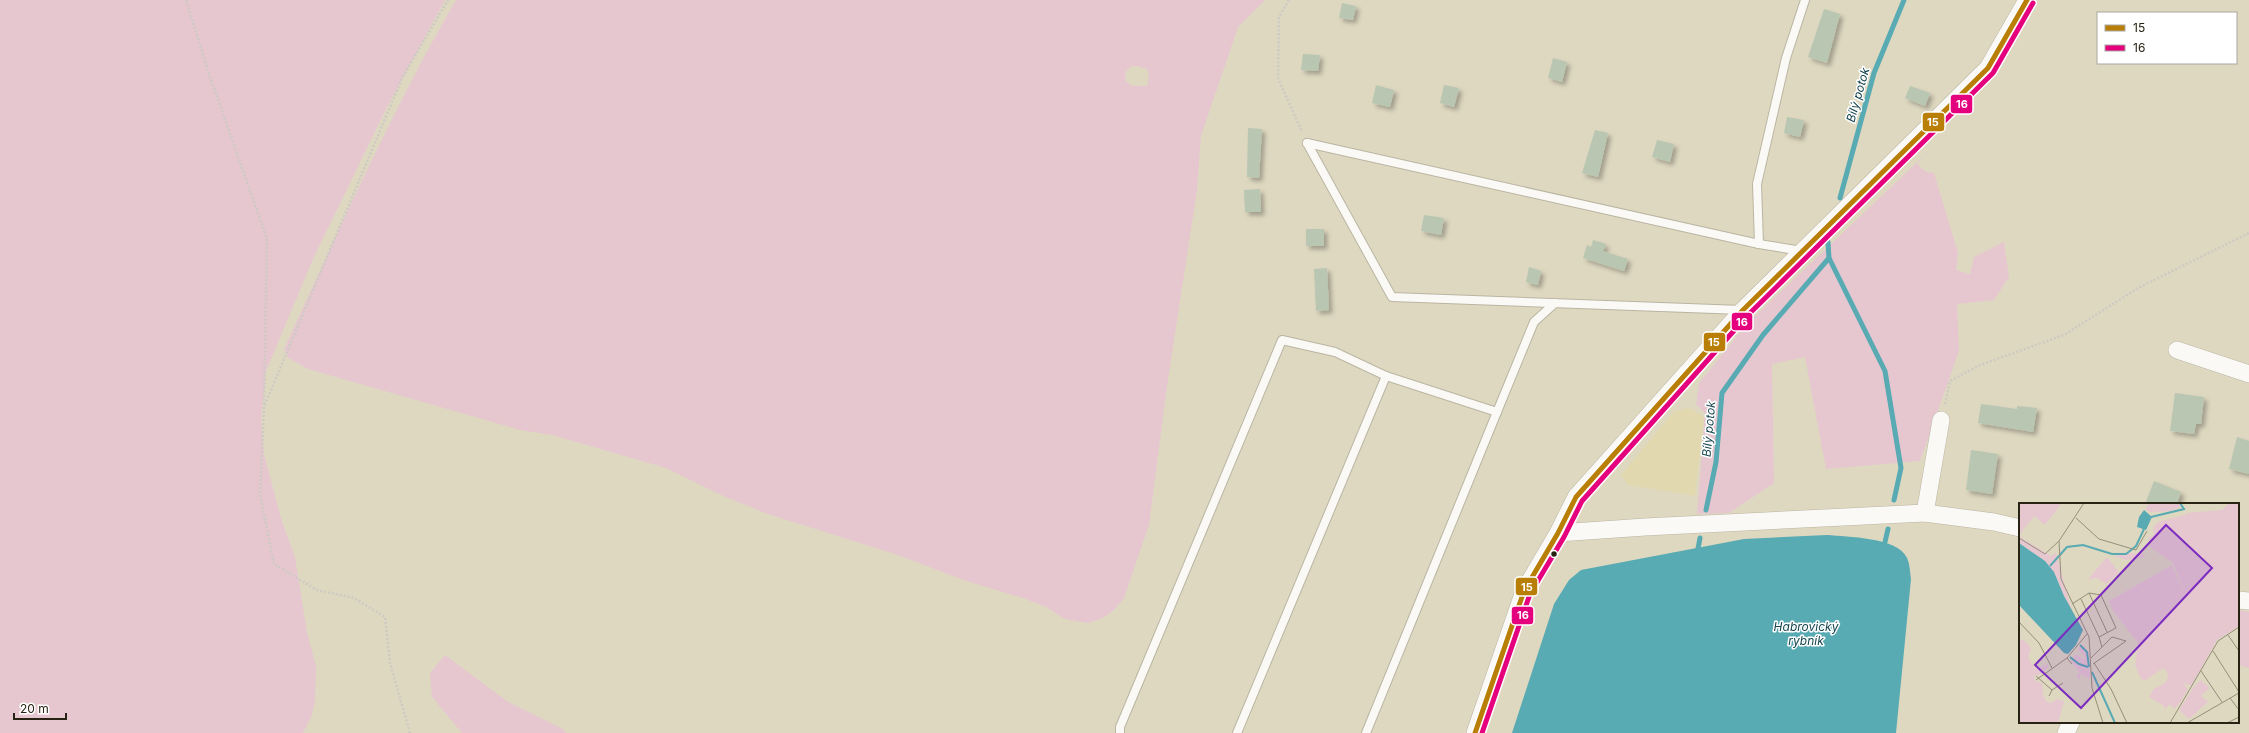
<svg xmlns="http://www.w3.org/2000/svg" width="2249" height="733" viewBox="0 0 2249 733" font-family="Inter,sans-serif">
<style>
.built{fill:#e2d8b0}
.green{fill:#e6c7d0;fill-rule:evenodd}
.water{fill:#58aab3}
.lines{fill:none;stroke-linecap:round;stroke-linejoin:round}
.stream{stroke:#58aab3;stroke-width:5}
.building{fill:#b9c6b2;filter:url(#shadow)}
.service-casing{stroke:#bab5a2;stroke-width:10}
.minor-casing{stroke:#bab5a2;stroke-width:18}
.path{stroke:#cdcac3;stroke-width:2.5;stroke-dasharray:2 2;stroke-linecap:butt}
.service{stroke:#faf9f6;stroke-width:8}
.minor{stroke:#faf9f6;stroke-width:17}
.bus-1-casing{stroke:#fff;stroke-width:8}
.bus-2-casing{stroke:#fff;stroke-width:8}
.bus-1{stroke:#b97e05;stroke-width:5}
.bus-2{stroke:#e5007d;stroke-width:5}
.bus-dot{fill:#272211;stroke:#fff;stroke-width:1.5}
.labels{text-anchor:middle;stroke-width:3;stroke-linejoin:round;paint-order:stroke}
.water-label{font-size:12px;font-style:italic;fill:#14444f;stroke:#fff}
.inset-river{fill:none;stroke:#58aab3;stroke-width:2}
.inset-road{fill:none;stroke:#958f7a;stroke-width:1}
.view{fill:#7b2cbf;fill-opacity:0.15;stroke:#7b2cbf;stroke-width:2}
.inset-edge{fill:none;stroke:#272211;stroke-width:2}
.line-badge{stroke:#fff;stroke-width:1.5}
.badge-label{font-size:11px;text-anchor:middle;font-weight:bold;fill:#fff}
</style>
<defs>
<filter id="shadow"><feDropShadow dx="3.5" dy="3.5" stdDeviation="2" flood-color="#0004"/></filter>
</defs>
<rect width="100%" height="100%" fill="#ded8c0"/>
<!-- built -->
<path class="built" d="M1690 408 1704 417 1695 496 1628 485 1621 475 1674 411Z"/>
<!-- green -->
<g class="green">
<path d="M0 0H445L387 107 313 259 266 371 261 419 264 454 282 522 295 557 307 633 316 666 315 699 312 715 303 733H0Z"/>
<path d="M456 0H1265L1238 27 1201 136 1197 190 1167 386 1149 525 1124 598 1114 610 1103 618 1088 623 1065 619 1046 607 1023 598 963 580 901 556 768 514 721 495 666 468 552 435 520 430 308 369 288 358 284 349C338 232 391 112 456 0ZM1131 66H1137L1147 69 1149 76 1147 86H1132L1125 80 1126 72Z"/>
<path d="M1927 153 1917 164 1926 172 1934 173 1958 253 1956 270 1970 274 1974 257 2004 242 2009 277 1994 300 1957 304 1959 351 1920 461 1826 469 1805 357 1772 364 1774 483 1729 513 1697 514 1705 413 1696 404 1699 383 1748 323Z"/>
<path d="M2238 610 2249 612V668L2238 665Z"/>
<path d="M445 655 508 702 563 729 566 733H462L432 697 430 673Z"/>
</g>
<!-- water -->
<path class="water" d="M1827 535C1847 537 1898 537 1907 558 1910 564 1910 573 1911 579L1896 733H1512L1554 604 1569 580 1581 570 1744 539Z"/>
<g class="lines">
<!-- stream -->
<g class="stream">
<path d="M1840 198 1874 73 1904 0"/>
<path d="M1829 258 1885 371 1901 468 1894 500"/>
<path d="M1706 510 1716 462 1722 393 1763 335 1829 258 1828 242"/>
<path d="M1885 542 1888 529"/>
<path d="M1697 554 1700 538"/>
</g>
</g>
<!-- building -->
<g class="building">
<path d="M1342 3 1356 6 1353 20 1339 18Z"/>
<path d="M1824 9 1840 14 1827 63 1808 57Z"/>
<path d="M1303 54 1320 55 1318 71 1301 70Z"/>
<path d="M1553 58 1567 62 1562 82 1548 78Z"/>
<path d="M1376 85 1394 90 1390 107 1372 103Z"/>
<path d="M1444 85 1459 88 1454 107 1440 103Z"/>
<path d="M1910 86 1930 93 1925 106 1905 98Z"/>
<path d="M1787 117 1804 120 1800 137 1784 133Z"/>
<path d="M1248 128 1262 129 1259 178 1247 177Z"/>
<path d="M1595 130 1608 133 1598 177 1582 173Z"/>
<path d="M1657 140 1674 144 1670 162 1652 157Z"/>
<path d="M1260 189 1261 212H1245L1244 190Z"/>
<path d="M1424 215 1444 218 1441 235 1421 231Z"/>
<rect x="1306" y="229" width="18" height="17"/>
<path d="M1593 240 1606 244 1603 251 1628 259 1624 271 1583 258 1587 245 1591 247Z"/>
<path d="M1529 267 1541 271 1538 285 1526 282Z"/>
<path d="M1327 268 1329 310 1316 311 1314 269Z"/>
<path d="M2175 393 2204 397 2201 424H2196L2194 434 2170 431Z"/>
<path d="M1981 404 2017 409V406L2037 408 2033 432 1978 423Z"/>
<path d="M2237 437 2249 441V474L2229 469Z"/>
<path d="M1971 450 1998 454 1992 494 1966 490Z"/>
<path d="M2154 481 2181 492 2177 504H2145Z"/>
</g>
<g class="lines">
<defs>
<g id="service">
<path d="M1307 143 1392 297 1742 310"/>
<path d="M1307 143 1759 244 1802 251"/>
<path d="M1759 244 1757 184 1786 58 1805 0"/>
<path d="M1120 733V727L1282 340 1335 352 1386 376 1497 412 1534 322 1555 303"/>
<path d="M1237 733 1386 376"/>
<path d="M1366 733 1497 412"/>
</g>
<g id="minor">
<path d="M2177 350 2249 374"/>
<path d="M1925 513 1994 522 2020 528"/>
<path d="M1558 533 1645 527 1925 513 1941 420"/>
<path d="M2238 600 2249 601"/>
<path d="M1475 733 1524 591 1558 533 1576 497 1743 310 1988 68 2027 0"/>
<path d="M2066 733 2071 722"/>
</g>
</defs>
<!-- service casing -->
<use href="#service" class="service-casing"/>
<!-- minor casing -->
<use href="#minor" class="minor-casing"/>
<!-- path -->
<g class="path">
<path d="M186 0 209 74 267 239 264 405"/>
<path d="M1289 0 1279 17 1278 78 1302 132"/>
<path d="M1945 404 1950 381 1980 365 2064 335 2138 288 2249 233"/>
<path d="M410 733 390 663 385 617 354 598 317 590 274 564 260 494 264 407 403 76 448 0"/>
</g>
<!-- service -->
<use href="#service" class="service"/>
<!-- minor -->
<use href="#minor" class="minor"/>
<defs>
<path id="bus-1" d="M1475 733 1524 591 1558 533 1576 497 1743 310 1988 68 2027 0"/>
<path id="bus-2" d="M1482 733 1530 594 1564 537 1582 501 1748 315 1993 73 2033 3"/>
</defs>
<!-- bus-1 casing -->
<use href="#bus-1" class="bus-1-casing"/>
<!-- bus-2 casing -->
<use href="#bus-2" class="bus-2-casing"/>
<!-- bus-1 -->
<use href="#bus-1" class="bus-1"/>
<!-- bus-2 -->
<use href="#bus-2" class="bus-2"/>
</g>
<!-- markers -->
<circle class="bus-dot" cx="1554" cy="554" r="3.5"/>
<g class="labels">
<!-- water labels -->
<g class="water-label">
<text transform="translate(1858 95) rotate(-74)" y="4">Bílý potok</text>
<text transform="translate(1709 429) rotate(-85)" y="4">Bílý potok</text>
<text x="1806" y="631">Habrovický<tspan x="1806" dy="14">rybník</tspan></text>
</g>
</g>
<!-- overview -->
<g transform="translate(2019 503)">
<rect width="220" height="220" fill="#ded8c0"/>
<path d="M0 0H43L26 22 15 13 0 32ZM129 0H161L162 1 160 5 151 8 130 9 127 6ZM210 0H220V123L198 137 172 183 166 180 165 182 169 186 161 200 155 206 151 201 146 206 144 202 130 194 135 186 146 180 149 174 148 169 144 165 127 177 122 176 116 162 119 140 93 106 90 98 153 62 167 95 154 60 131 44 129 35 135 32 134 25 139 19 166 12 168 10 203 7ZM0 33 32 53 37 50 53 108 26 58 0 40ZM111 50 124 51 126 54 107 57 95 53ZM88 54 100 69 88 81 77 75 69 76ZM4 136 12 145 9 154 16 166 29 161 30 164 20 172 15 173 16 178 23 180 24 193 28 199 33 200 38 196 45 198 39 220H0V139ZM62 141 70 149 71 176 62 171 61 176 58 174 60 169 52 158 57 151 65 156 66 154 59 147ZM182 177 191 185 182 193 189 199 170 216 160 207 174 185Z" fill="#e6c7d0"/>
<path d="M125 7 133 14 127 27 118 24 120 14ZM0 40 26 58 35 69 45 93 64 127 57 142 49 151 45 150 0 102Z" fill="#58aab3"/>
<path class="inset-river" d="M132 14 165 6 161 0M31 63 48 44 64 42 93 51H107L117 43 125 26M61 142 68 149 70 164M51 154 60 161 69 164M73 169 96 220"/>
<path class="inset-road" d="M65 0 40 38 42 76 70 134 73 185 84 220M57 15 80 36 117 47 128 28M0 35 26 51 40 38M70 90 88 129M62 96 80 134M53 101 70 90 82 92 97 125 80 134 83 144M0 119 20 140 33 165M209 132 220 148M194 148 220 189M72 155 93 134 107 138M75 160 92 186 108 220M53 161 48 155 68 131M74 161 107 138M182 168 203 199M17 173 33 187M17 177 48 155M30 193 33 187 44 180M211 195 220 207M151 220 199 138 220 124M168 220 220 190M208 220 220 214"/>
<path class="view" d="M147 22 193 65 62 205 16 162Z"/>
<rect width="220" height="220" class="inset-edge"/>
</g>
<g class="line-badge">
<rect x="1950" y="94" width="23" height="20" rx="4" fill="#e5007d"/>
<rect x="1922" y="112" width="23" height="20" rx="4" fill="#b97e05"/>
<rect x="1731" y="312" width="22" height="19" rx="4" fill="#e5007d"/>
<rect x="1703" y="332" width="23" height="20" rx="4" fill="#b97e05"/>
<rect x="1515" y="577" width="23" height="19" rx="4" fill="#b97e05"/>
<rect x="1511" y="606" width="23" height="19" rx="4" fill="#e5007d"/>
</g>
<g class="badge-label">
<text x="1962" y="108">16</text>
<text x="1933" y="126">15</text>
<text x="1742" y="326">16</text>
<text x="1714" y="346">15</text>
<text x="1527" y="591">15</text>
<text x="1523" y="619">16</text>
</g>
<!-- legend -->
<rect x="2097" y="12" width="140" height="52" fill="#ffffff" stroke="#a9a7a0"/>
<rect x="2105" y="25" width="20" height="6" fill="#b97e05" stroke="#a9a7a0"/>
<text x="2133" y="32" font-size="12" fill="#272211">15</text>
<rect x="2105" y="45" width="20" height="6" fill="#e5007d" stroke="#a9a7a0"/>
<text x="2133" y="52" font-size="12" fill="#272211">16</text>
<!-- scale -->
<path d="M14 713v6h52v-6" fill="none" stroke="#272211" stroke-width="2"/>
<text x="20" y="713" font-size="12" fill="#272211" stroke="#ffffff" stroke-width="3" paint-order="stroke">20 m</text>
</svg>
